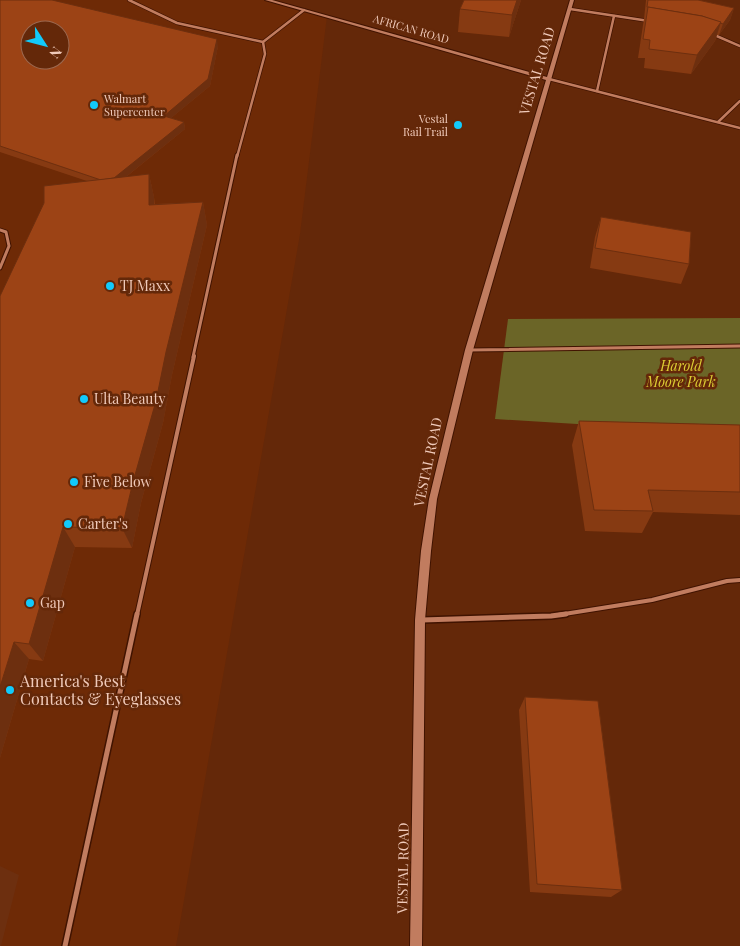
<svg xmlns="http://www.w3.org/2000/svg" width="740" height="946" viewBox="0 0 740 946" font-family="'Playfair Display',serif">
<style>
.built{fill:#6e2a06;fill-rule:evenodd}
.green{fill:#6b6527}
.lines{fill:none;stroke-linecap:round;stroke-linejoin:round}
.service-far3-casing{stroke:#401300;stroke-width:4}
.service-far2-casing{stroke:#401300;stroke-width:5}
.service-far1-casing{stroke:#401300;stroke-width:6}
.service-casing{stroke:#401300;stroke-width:8}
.tertiary-casing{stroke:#401300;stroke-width:2}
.service-far3{stroke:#c17c5f;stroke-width:2.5}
.service-far2{stroke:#c17c5f;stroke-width:3}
.service-far1{stroke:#c17c5f;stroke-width:4}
.service{stroke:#c17c5f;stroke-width:5}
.tertiary{fill:#c17c5f;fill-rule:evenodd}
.wall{fill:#863a12}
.shaded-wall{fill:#6d2f0f}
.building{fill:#9c4315;stroke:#6d2f0f;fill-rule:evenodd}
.poi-dot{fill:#12cafb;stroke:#642809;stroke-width:2}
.labels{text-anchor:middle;stroke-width:5;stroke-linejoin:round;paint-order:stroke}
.far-street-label{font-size:11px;fill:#f0caba;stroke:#642809}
.far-poi-label{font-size:11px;fill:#f0caba;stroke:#642809;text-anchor:start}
.street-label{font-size:14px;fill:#f0caba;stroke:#642809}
.poi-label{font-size:14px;fill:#f0caba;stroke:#642809;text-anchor:start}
.park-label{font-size:14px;font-style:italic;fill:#dbcc34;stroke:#642809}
.near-poi-label{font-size:16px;fill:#f0caba;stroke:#642809;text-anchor:start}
</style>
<rect width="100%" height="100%" fill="#642809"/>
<!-- built -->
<path class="built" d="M0 0H267L327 16 300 234 176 946H0ZM30 30H60V60H30Z"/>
<!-- green -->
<path class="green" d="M740 318V434L495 419 508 319Z"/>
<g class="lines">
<defs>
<g id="service-far3">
<path d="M129 0 177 23 263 42"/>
<path d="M570 9 649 21"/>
<path d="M712 34 740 46"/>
<path d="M549 79 740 128"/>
<path d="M597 91 614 16"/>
<path d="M718 122 740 101"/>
<path d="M237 157 265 54 263 42 304 10"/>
</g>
<g id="service-far2">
<path d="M0 230 6 232 9 246 0 268"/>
<path d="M470 350 740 346"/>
<path d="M193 357 237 155"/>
</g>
<g id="service-far1">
<path d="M137 615 194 356"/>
<path d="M558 615 652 600 727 581 740 580"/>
</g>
<g id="service">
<path d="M422 620 551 616 566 614"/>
<path d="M65 946 137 614"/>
</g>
<path id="tertiary" d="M265 0H272L547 77 570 0H574L473 350 437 499 431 551 425 620 422 946H410L415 620 421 551 429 499 465 350 546 80Z"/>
</defs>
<!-- service-far3 casing -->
<use href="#service-far3" class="service-far3-casing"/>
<!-- service-far2 casing -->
<use href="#service-far2" class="service-far2-casing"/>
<!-- service-far1 casing -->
<use href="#service-far1" class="service-far1-casing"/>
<!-- service casing -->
<use href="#service" class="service-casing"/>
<!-- tertiary casing -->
<use href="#tertiary" class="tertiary-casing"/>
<!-- service-far3 -->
<use href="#service-far3" class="service-far3"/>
<!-- service-far2 -->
<use href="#service-far2" class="service-far2"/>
<!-- service-far1 -->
<use href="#service-far1" class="service-far1"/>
<!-- service -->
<use href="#service" class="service"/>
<!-- tertiary -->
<use href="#tertiary" class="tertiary"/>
</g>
<!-- wall -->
<g class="wall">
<path d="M0 0 218 46 210 86 171 118 184 122 185 129 126 177 149 174 154 197 155 204 203 202 207 225 172 375 163 423 141 503 132 548 75 547 43 661 29 659 0 758V296L87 181 0 152Z"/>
<path d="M521 0 509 37 458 32 460 9Z"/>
<path d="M646 0H698L734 8 730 20 719 35H717L715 41 691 74 644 68 645 58H638L643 25 644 19Z"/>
<path d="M601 217 689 264 681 284 590 268 595 237Z"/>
<path d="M579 421 740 425V515L653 512 642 533 585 531 572 445Z"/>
<path d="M525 697 622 890 611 897 530 892 519 710Z"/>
</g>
<!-- shaded-wall -->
<g class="shaded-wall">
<path d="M517 0H521L509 37 512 15Z"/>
<path d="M734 8 730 20 719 35 723 24Z"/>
<path d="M721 22 715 41 691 74 697 55Z"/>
<path d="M217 39 218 46 210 86 165 123 164 116Z"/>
<path d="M184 122 185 129 111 189 109 182Z"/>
<path d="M149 174 154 197 155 228 149 205Z"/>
<path d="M203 202 207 225 172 375 163 423 141 503 132 548 122 528 133 482Z"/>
<path d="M63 527 75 547 43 661 29 644Z"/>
<path d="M14 642 29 659 0 758V687Z"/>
<path d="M0 866 19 875 1 946H0Z"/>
</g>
<!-- building -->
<g class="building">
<path d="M0 0H52L217 39 208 79 164 116 184 122 114 178 101 180 0 146ZM30 30H60V60H30Z"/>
<path d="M464 0H517L512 15 460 9Z"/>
<path d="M648 0H698L734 8 723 24 702 16 647 7Z"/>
<path d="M648 7 702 16 721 22 697 55 649 49 650 40 643 39Z"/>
<path d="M149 174V205L203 202 166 352 156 401 133 482 122 528 63 527 29 644 14 642 0 687V296L44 203V186Z"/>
<path d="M601 217 691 232 689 264 595 248Z"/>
<path d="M579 421 740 425V492L648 490 653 511 594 510Z"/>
<path d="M525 697 598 701 622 890 537 884Z"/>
</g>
<!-- markers -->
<g class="poi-dot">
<circle cx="94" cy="105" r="5"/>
<circle cx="458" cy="125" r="5"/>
<circle cx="110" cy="286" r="5"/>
<circle cx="84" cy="399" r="5"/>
<circle cx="74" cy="482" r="5"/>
<circle cx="68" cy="524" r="5"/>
<circle cx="30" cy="603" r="5"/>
<circle cx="10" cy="690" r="5"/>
</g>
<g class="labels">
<!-- far-street labels -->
<g class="far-street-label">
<text transform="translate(411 29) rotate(16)" y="4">AFRICAN ROAD</text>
</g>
<!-- far-poi labels -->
<g class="far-poi-label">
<text x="104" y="103">Walmart<tspan x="104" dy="13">Supercenter</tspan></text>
<text x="448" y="123" text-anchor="end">Vestal<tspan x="448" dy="13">Rail Trail</tspan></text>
</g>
<!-- street labels -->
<g class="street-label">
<text transform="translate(537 71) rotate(-73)" y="5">VESTAL ROAD</text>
<text transform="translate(428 462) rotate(-78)" y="5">VESTAL ROAD</text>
<text transform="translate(403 868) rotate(-89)" y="5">VESTAL ROAD</text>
</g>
<!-- poi labels -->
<g class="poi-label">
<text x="120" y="291">TJ Maxx</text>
<text x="94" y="404">Ulta Beauty</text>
<text x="84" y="487">Five Below</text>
<text x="78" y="529">Carter's</text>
<text x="40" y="608">Gap</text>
</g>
<!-- park labels -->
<g class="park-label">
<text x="681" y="371">Harold<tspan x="681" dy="16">Moore Park</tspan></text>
</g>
<!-- near-poi labels -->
<g class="near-poi-label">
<text x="20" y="687">America's Best<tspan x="20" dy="18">Contacts &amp; Eyeglasses</tspan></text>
</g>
</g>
<!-- north arrow -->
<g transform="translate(45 45) rotate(126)"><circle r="24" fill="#642809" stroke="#9c6950"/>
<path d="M0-4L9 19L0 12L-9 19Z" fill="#12cafb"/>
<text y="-8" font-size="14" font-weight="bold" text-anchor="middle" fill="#f0caba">N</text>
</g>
</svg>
